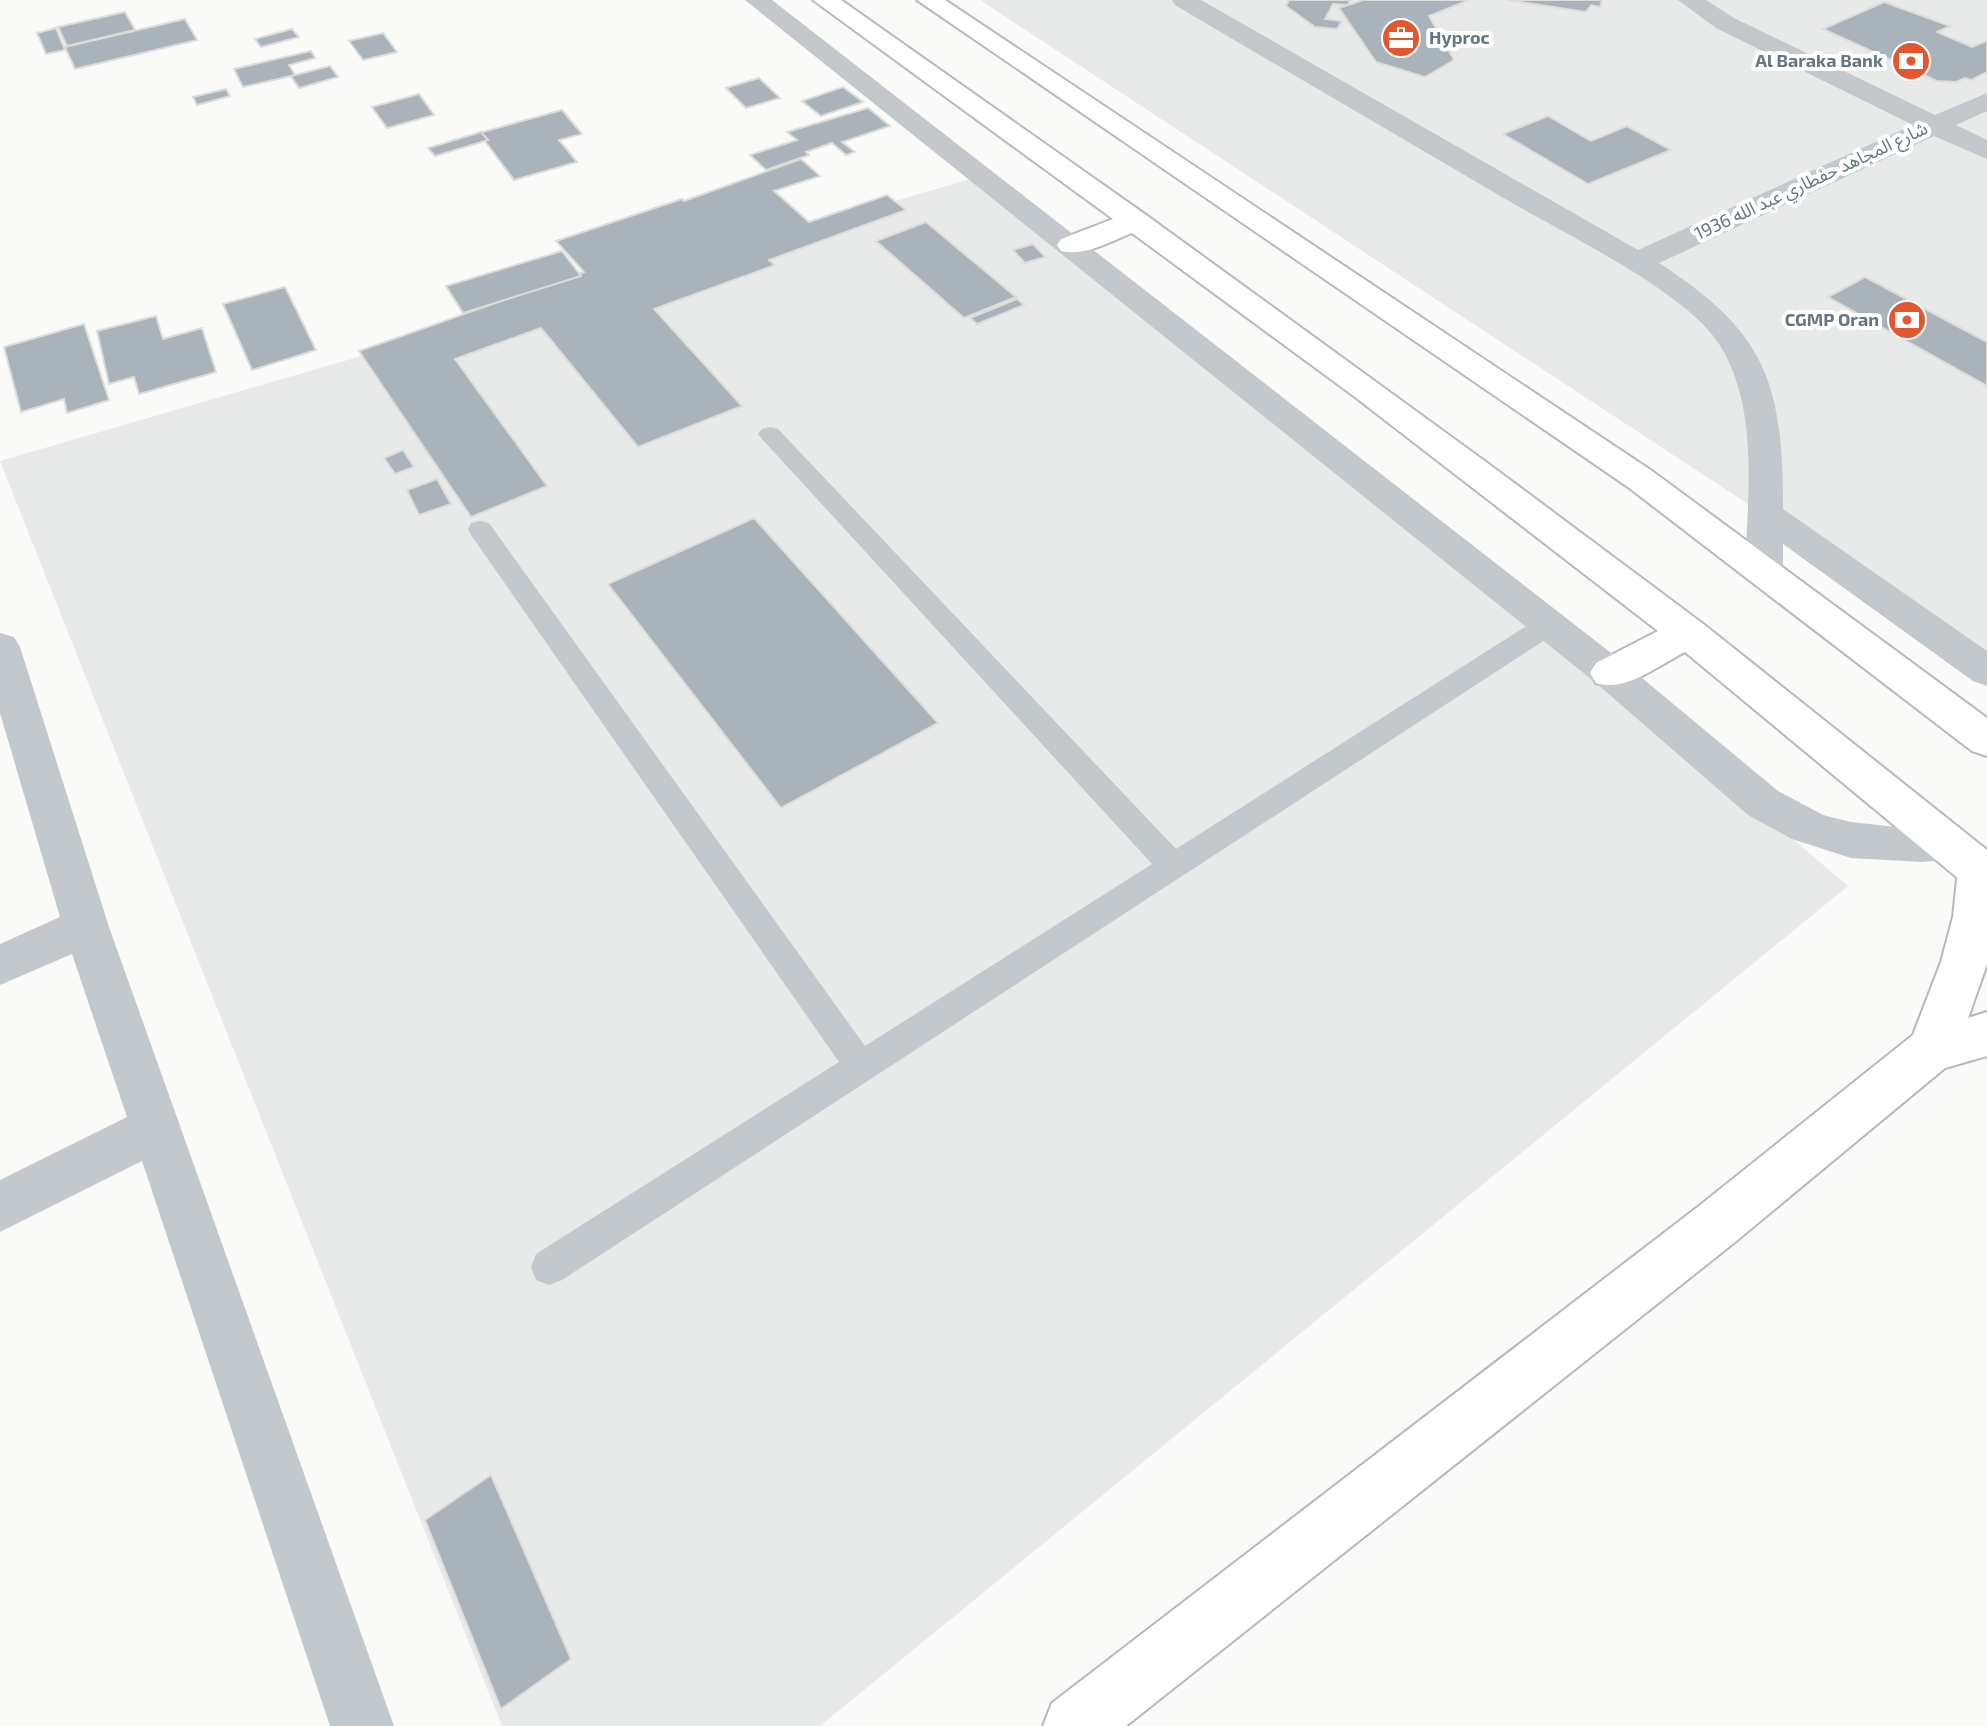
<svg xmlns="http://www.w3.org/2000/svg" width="1987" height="1726" viewBox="0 0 1987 1726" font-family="'Exo 2','Noto Sans Arabic',sans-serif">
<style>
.built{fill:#e8e9e9}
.building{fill:#aab3b9;stroke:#dcdcda;stroke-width:2}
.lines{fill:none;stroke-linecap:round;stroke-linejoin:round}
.secondary-casing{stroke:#b3babf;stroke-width:4}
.primary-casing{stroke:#b5babe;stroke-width:4}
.lane{fill:#c3c8cc;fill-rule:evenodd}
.street{fill:#c3c8cc;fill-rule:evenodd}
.secondary{fill:#fff;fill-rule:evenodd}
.primary{fill:#fff;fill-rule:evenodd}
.labels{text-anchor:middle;stroke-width:8;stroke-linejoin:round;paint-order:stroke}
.far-poi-label{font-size:18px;font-weight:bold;fill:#657683;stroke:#fff;text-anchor:end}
.far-street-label{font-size:18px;fill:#657683;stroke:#fff}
</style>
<rect width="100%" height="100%" fill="#fafaf8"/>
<!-- built -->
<g class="built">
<path d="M980 0H1987V661Z"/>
<path d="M974 178 1498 588 1848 886 820 1726H502L0 461Z"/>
</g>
<!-- building -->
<g class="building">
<path d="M1289 0H1350L1348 5 1333 4 1325 19 1342 21 1337 29 1315 27 1286 6Z"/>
<path d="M1363 0H1469L1429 16 1454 60 1425 77 1376 62 1339 8Z"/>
<path d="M1507 0H1602L1600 7 1591 5 1586 12Z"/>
<path d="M1884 2 1950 26 1937 32 1972 47 1987 41V72L1972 80 1965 78 1956 82 1937 81 1823 29Z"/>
<path d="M125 12 135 30 67 46 58 27Z"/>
<path d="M185 19 197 40 75 69 65 47Z"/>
<path d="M56 28 65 50 46 54 37 33Z"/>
<path d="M292 29 299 37 261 47 255 39Z"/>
<path d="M383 33 397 52 363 60 349 41Z"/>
<path d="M311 51 315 58 289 65 295 75 243 87 234 69Z"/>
<path d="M330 66 338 77 299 88 291 76Z"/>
<path d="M759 78 780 98 746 108 726 88Z"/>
<path d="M843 87 863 102 821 116 802 101Z"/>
<path d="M226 89 230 96 197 105 193 97Z"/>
<path d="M419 94 434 115 387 128 372 107Z"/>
<path d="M868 108 890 126 842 142 855 152 846 155 832 143 806 152 809 155 766 170 750 155 797 140 787 132Z"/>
<path d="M562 110 582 134 559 140 577 162 514 180 479 133Z"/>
<path d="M1548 116 1591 141 1627 126 1671 150 1588 184 1503 134Z"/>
<path d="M481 132 488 140 435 156 428 148Z"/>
<path d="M801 159 820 176 774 191 809 222 887 195 906 210 769 260 775 265 654 309 742 406 638 447 541 328 455 359 547 486 471 517 359 351 584 272 556 241 682 199 684 201Z"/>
<path d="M926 222 1016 297 964 318 876 241Z"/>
<path d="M1033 244 1045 257 1025 263 1013 250Z"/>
<path d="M562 251 581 276 463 313 446 286Z"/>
<path d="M1865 277 1987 342V386L1828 297Z"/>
<path d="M285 287 316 350 252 370 223 304Z"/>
<path d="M1017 299 1024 305 977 324 970 318Z"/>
<path d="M156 316 163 339 202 328 216 372 139 394 134 377 109 384 97 331Z"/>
<path d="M84 324 109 400 67 413 64 399 21 412 4 347Z"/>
<path d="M403 450 414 467 395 474 384 458Z"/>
<path d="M437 479 451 504 419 515 407 490Z"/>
<path d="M754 518 938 723 781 808 608 584Z"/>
<path d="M491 1475 571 1659 501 1709 425 1520Z"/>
</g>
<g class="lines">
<defs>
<path id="secondary" d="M1980 852 1987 854V964L1968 1018 1987 1012V1056L1945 1068 1735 1242 1126 1726H1043L1052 1703 1699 1206 1913 1035 1941 962 1953 917 1958 870 1964 857Z"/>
<g id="primary">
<path d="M813 0H841L1146 215 1486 462 1702 623 1987 850V894L1971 889 1685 652C1659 665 1625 693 1596 683L1590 673 1596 663 1658 631 1355 397 1132 233C1111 241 1084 257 1061 251L1057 245 1061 239 1113 219Z"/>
<path d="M917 0H945L1652 471 1987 718V756L1972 751 1628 487Z"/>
</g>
</defs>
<!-- secondary casing -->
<use href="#secondary" class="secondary-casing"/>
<!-- primary casing -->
<use href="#primary" class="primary-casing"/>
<!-- lane -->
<path class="lane" d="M770 427 778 429 1176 849 1539 618 1548 615 1557 618 1561 625 1557 632 562 1280 549 1285 536 1280 531 1267 536 1254 839 1062 471 535 468 529 471 523 480 521 489 523 865 1046 1152 864 762 439 758 434 762 429Z"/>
<!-- street -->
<g class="street">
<path d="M745 0H772L1624 663 1778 791 1823 815 1851 822 1896 827 1946 824 1961 829 1968 842 1961 855 1946 860 1921 862 1851 858 1792 839 1748 815 1596 683Z"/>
<path d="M1172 0H1201L1638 250 1913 125 1716 28 1678 0H1706L1734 18 1935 115 1987 93V111L1956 125 1987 140V159L1934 136 1659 263C1767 333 1783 383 1783 509L1987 651V686L1973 681 1783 544V572L1777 581 1764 585 1751 581 1745 572C1747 501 1760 412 1721 347 1690 294 1569 236 1514 204 1401 138 1288 72 1175 5Z"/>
<path d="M0 633 14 637 20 647 109 927 394 1726H330L142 1161 0 1232V1180L127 1117 72 954 0 985V944L60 917 0 713Z"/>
</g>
<!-- secondary -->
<use href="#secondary" class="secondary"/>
<!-- primary -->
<use href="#primary" class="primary"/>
</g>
<!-- icons -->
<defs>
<symbol id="office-disc" viewBox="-11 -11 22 22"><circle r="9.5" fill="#e4572e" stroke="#fff"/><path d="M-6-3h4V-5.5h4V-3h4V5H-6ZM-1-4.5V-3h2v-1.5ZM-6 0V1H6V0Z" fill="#fff"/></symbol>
<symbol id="bank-disc" viewBox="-11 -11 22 22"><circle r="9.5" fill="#e4572e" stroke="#fff"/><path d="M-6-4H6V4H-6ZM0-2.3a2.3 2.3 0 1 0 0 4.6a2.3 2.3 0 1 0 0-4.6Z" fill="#fff"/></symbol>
</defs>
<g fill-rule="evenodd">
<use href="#office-disc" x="1379" y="16" width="44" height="44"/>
<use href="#bank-disc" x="1889" y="39" width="44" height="44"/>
<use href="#bank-disc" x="1885" y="298" width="44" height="44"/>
</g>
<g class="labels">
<!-- far-poi labels -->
<g class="far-poi-label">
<text x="1429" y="44" text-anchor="start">Hyproc</text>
<text x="1883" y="67">Al Baraka Bank</text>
<text x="1879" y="326">CGMP Oran</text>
</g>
<!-- far-street labels -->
<g class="far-street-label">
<text transform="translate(1811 181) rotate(-25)" y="6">شارع المجاهد حفطاري عبد الله 1936</text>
</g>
</g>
</svg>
